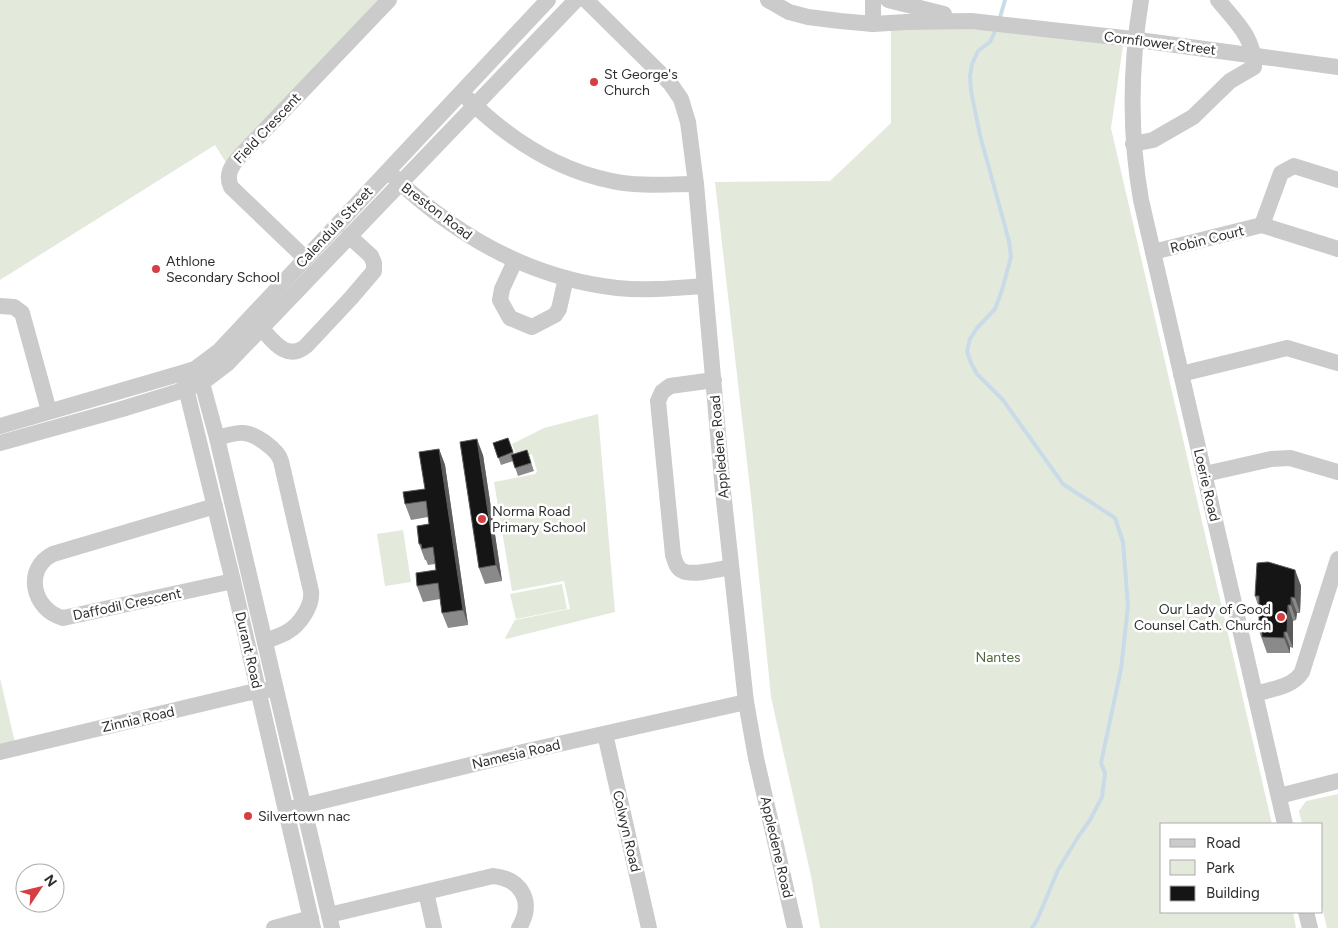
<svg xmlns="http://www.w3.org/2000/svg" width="1338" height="928" viewBox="0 0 1338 928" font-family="Figtree,sans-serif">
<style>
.green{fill:#e3eadc}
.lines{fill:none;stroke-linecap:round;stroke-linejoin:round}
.stream{stroke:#cadbe8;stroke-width:4}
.minor{stroke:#cbcbcb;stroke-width:16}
.wall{fill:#8a8a8a}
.shaded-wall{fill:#5b5b5b}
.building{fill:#151515;stroke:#5b5b5b}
.poi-dot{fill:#d73e43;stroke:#fff;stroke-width:2}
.labels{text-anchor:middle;stroke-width:5;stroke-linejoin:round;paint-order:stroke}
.street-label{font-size:14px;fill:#2e2e2e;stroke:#fff}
.poi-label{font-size:14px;fill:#2e2e2e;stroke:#fff;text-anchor:start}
.park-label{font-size:14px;fill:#50663f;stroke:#fff}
</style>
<rect width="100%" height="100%" fill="#fff"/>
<!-- green -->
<g class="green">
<path d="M0 0H389L230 169 215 145 0 280Z"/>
<path d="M891 24 1124 39 1111 128 1272 824H1162V912H1293L1296 928H820L811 876 771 697 751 497 715 182 830 181 891 123Z"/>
<path d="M598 414 615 612 506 639 505 638 515 620 570 609 564 581 512 591 494 482 535 474 537 471 532 454 518 459 512 444 544 428Z"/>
<path d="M403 530 411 582 385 586 377 534Z"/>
<path d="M562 584 567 609 516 619 510 594Z"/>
<path d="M0 678 16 747 0 751Z"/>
<path d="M1338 794V928H1327L1322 907V824H1302L1299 811 1306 801Z"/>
</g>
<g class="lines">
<!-- stream -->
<g class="stream">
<path d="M999 21 1005 0"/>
<path d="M997 27 990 42 978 51 972 64 970 76 971 91 980 135 1009 241 1011 257 1002 290 995 309 977 328 970 339 967 351 971 363 977 374 1003 400 1063 484 1115 518 1123 542 1128 606 1121 669 1101 763 1105 773 1102 797 1090 820 1078 837 1058 870 1037 920 1032 928"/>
</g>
<!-- minor -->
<g class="minor">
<path d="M586 0 670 83 681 99 688 122 696 184 723 491 746 702 756 758 795 928"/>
<path d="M768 0 789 12 808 17 840 21 873 24 906 22 971 21 1124 38 1338 67"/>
<path d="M888 0 944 14"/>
<path d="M1141 0C1130 68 1129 132 1141 200L1285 824"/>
<path d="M873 24V0"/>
<path d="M468 99C508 138 556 170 612 181 639 187 668 184 696 184"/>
<path d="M1133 144 1153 140 1193 117 1230 81 1254 67C1255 38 1235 21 1218 0"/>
<path d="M393 176C456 236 529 278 617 288 647 291 676 288 705 286"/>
<path d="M1262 225 1281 173 1294 166 1338 180"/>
<path d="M1153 252 1262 225 1338 249"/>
<path d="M305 258 231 187C225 174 232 165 241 155L389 0"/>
<path d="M515 261 502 289 500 300 510 318 532 327 555 315 559 309 566 278"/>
<path d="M0 306 14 307 22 313 49 411"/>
<path d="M261 328C273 341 287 362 306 346L351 298 374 271V263L371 256 349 236"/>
<path d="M197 373 202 383 217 438 332 928"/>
<path d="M1181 374 1287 348 1338 363"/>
<path d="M184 380 233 581 313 928"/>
<path d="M714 380 670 386 662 392 658 401 673 555C675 561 676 568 683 571 692 576 720 569 731 567"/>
<path d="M0 426 182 373 195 369 219 351 548 0"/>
<path d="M217 438C225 436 236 432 244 433 256 434 278 450 281 461L311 591C313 605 300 625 287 632 280 636 272 638 265 642"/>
<path d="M0 443 122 409 187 389 206 380 227 364 576 0"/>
<path d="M1205 474 1271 459 1290 458 1338 472"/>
<path d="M215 506 53 554C23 569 33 610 63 618L233 581"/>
<path d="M1255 694C1272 689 1293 687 1302 672L1338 559"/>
<path d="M605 734 649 928"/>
<path d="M0 752 247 693 268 690"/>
<path d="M1279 796 1338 781"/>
<path d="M294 808 523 752 746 702"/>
<path d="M426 892 434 928"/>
<path d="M1306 912 1310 928"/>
<path d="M329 915 493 876C523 879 534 903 519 928"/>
<path d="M274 928 311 918"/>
</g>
</g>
<!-- wall -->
<g class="wall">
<path d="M508 438 514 454 527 450 534 471 518 476 513 461 501 465 493 443Z"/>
<path d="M439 449 445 465 468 625 448 628 442 613 440 599 423 602 417 586 436 570 435 564 428 565 426 560H425L419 544 429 524 428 517 411 520 405 504 425 489Z"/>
<path d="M483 455 502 581 485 584 479 568Z"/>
<path d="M1295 570 1301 586 1300 613H1297L1296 620 1293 621V648L1290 647V653H1267L1259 631V608L1255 596Z"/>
</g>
<!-- shaded-wall -->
<g class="shaded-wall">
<path d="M477 439 483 455 502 581 496 565Z"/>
<path d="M439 449 445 465 468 625 463 610Z"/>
<path d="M1295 570 1301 586 1300 613 1295 598Z"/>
<path d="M1291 597 1297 613 1296 620 1291 605Z"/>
<path d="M1288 605 1293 621V648L1287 632Z"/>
<path d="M1284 632 1290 647V653L1284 638Z"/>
</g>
<!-- building -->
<g class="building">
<path d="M508 438 513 452 498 458 493 443Z"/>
<path d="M477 439 496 565 479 568 460 442Z"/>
<path d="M439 449 463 610 442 613 438 583 417 586 416 573 436 570 433 547 422 549 421 544H419L417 526 429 524 426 501 405 504 403 492 425 489 419 452Z"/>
<path d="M527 450 531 463 515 468 511 455Z"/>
<path d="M1268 562 1295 570V598L1291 597V605H1288L1287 632H1284V638L1262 637V631H1259V596H1255L1257 563Z"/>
</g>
<!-- markers -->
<g class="poi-dot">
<circle cx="594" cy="82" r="5"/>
<circle cx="156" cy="269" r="5"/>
<circle cx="482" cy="519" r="5"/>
<circle cx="1281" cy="617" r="5"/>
<circle cx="248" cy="816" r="5"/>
</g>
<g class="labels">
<!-- street labels -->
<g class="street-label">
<text transform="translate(1160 43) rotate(7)" y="5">Cornflower Street</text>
<text transform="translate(267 128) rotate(-47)" y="5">Field Crescent</text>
<text transform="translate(437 211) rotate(37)" y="5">Breston Road</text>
<text transform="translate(334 227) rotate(-47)" y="5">Calendula Street</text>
<text transform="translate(1207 239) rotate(-14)" y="5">Robin Court</text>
<text transform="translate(719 447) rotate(-95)" y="5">Appledene Road</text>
<text transform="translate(1207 485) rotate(77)" y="5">Loerie Road</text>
<text transform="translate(127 604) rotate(-12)" y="5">Daffodil Crescent</text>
<text transform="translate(249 650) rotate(77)" y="5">Durant Road</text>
<text transform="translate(138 719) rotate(-13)" y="5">Zinnia Road</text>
<text transform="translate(516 754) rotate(-13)" y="5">Namesia Road</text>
<text transform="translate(627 831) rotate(77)" y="5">Colwyn Road</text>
<text transform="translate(777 847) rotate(77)" y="5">Appledene Road</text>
</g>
<!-- poi labels -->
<g class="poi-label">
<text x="604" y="79">St George's<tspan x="604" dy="16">Church</tspan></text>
<text x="166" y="266">Athlone<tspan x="166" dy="16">Secondary School</tspan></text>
<text x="492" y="516">Norma Road<tspan x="492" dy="16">Primary School</tspan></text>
<text x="1271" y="614" text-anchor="end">Our Lady of Good<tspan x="1271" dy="16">Counsel Cath. Church</tspan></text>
<text x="258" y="821">Silvertown nac</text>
</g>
<!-- park labels -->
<g class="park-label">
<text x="998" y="662">Nantes</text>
</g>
</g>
<!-- legend -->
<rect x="1160" y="823" width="162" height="90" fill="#ffffff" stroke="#ababab"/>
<rect x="1170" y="839" width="25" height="8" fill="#cbcbcb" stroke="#ababab"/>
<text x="1206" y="848" font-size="15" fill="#2e2e2e">Road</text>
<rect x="1170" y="860" width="25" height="15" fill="#e3eadc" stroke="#ababab"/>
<text x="1206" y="873" font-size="15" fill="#2e2e2e">Park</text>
<rect x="1170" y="886" width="25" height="15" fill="#151515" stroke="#ababab"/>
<text x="1206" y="898" font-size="15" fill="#2e2e2e">Building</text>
<!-- north arrow -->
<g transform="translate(40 888) rotate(55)"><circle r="24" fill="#ffffff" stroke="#ababab"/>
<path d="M0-4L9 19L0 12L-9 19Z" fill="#d73e43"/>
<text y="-8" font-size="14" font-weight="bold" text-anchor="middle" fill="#2e2e2e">N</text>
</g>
</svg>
